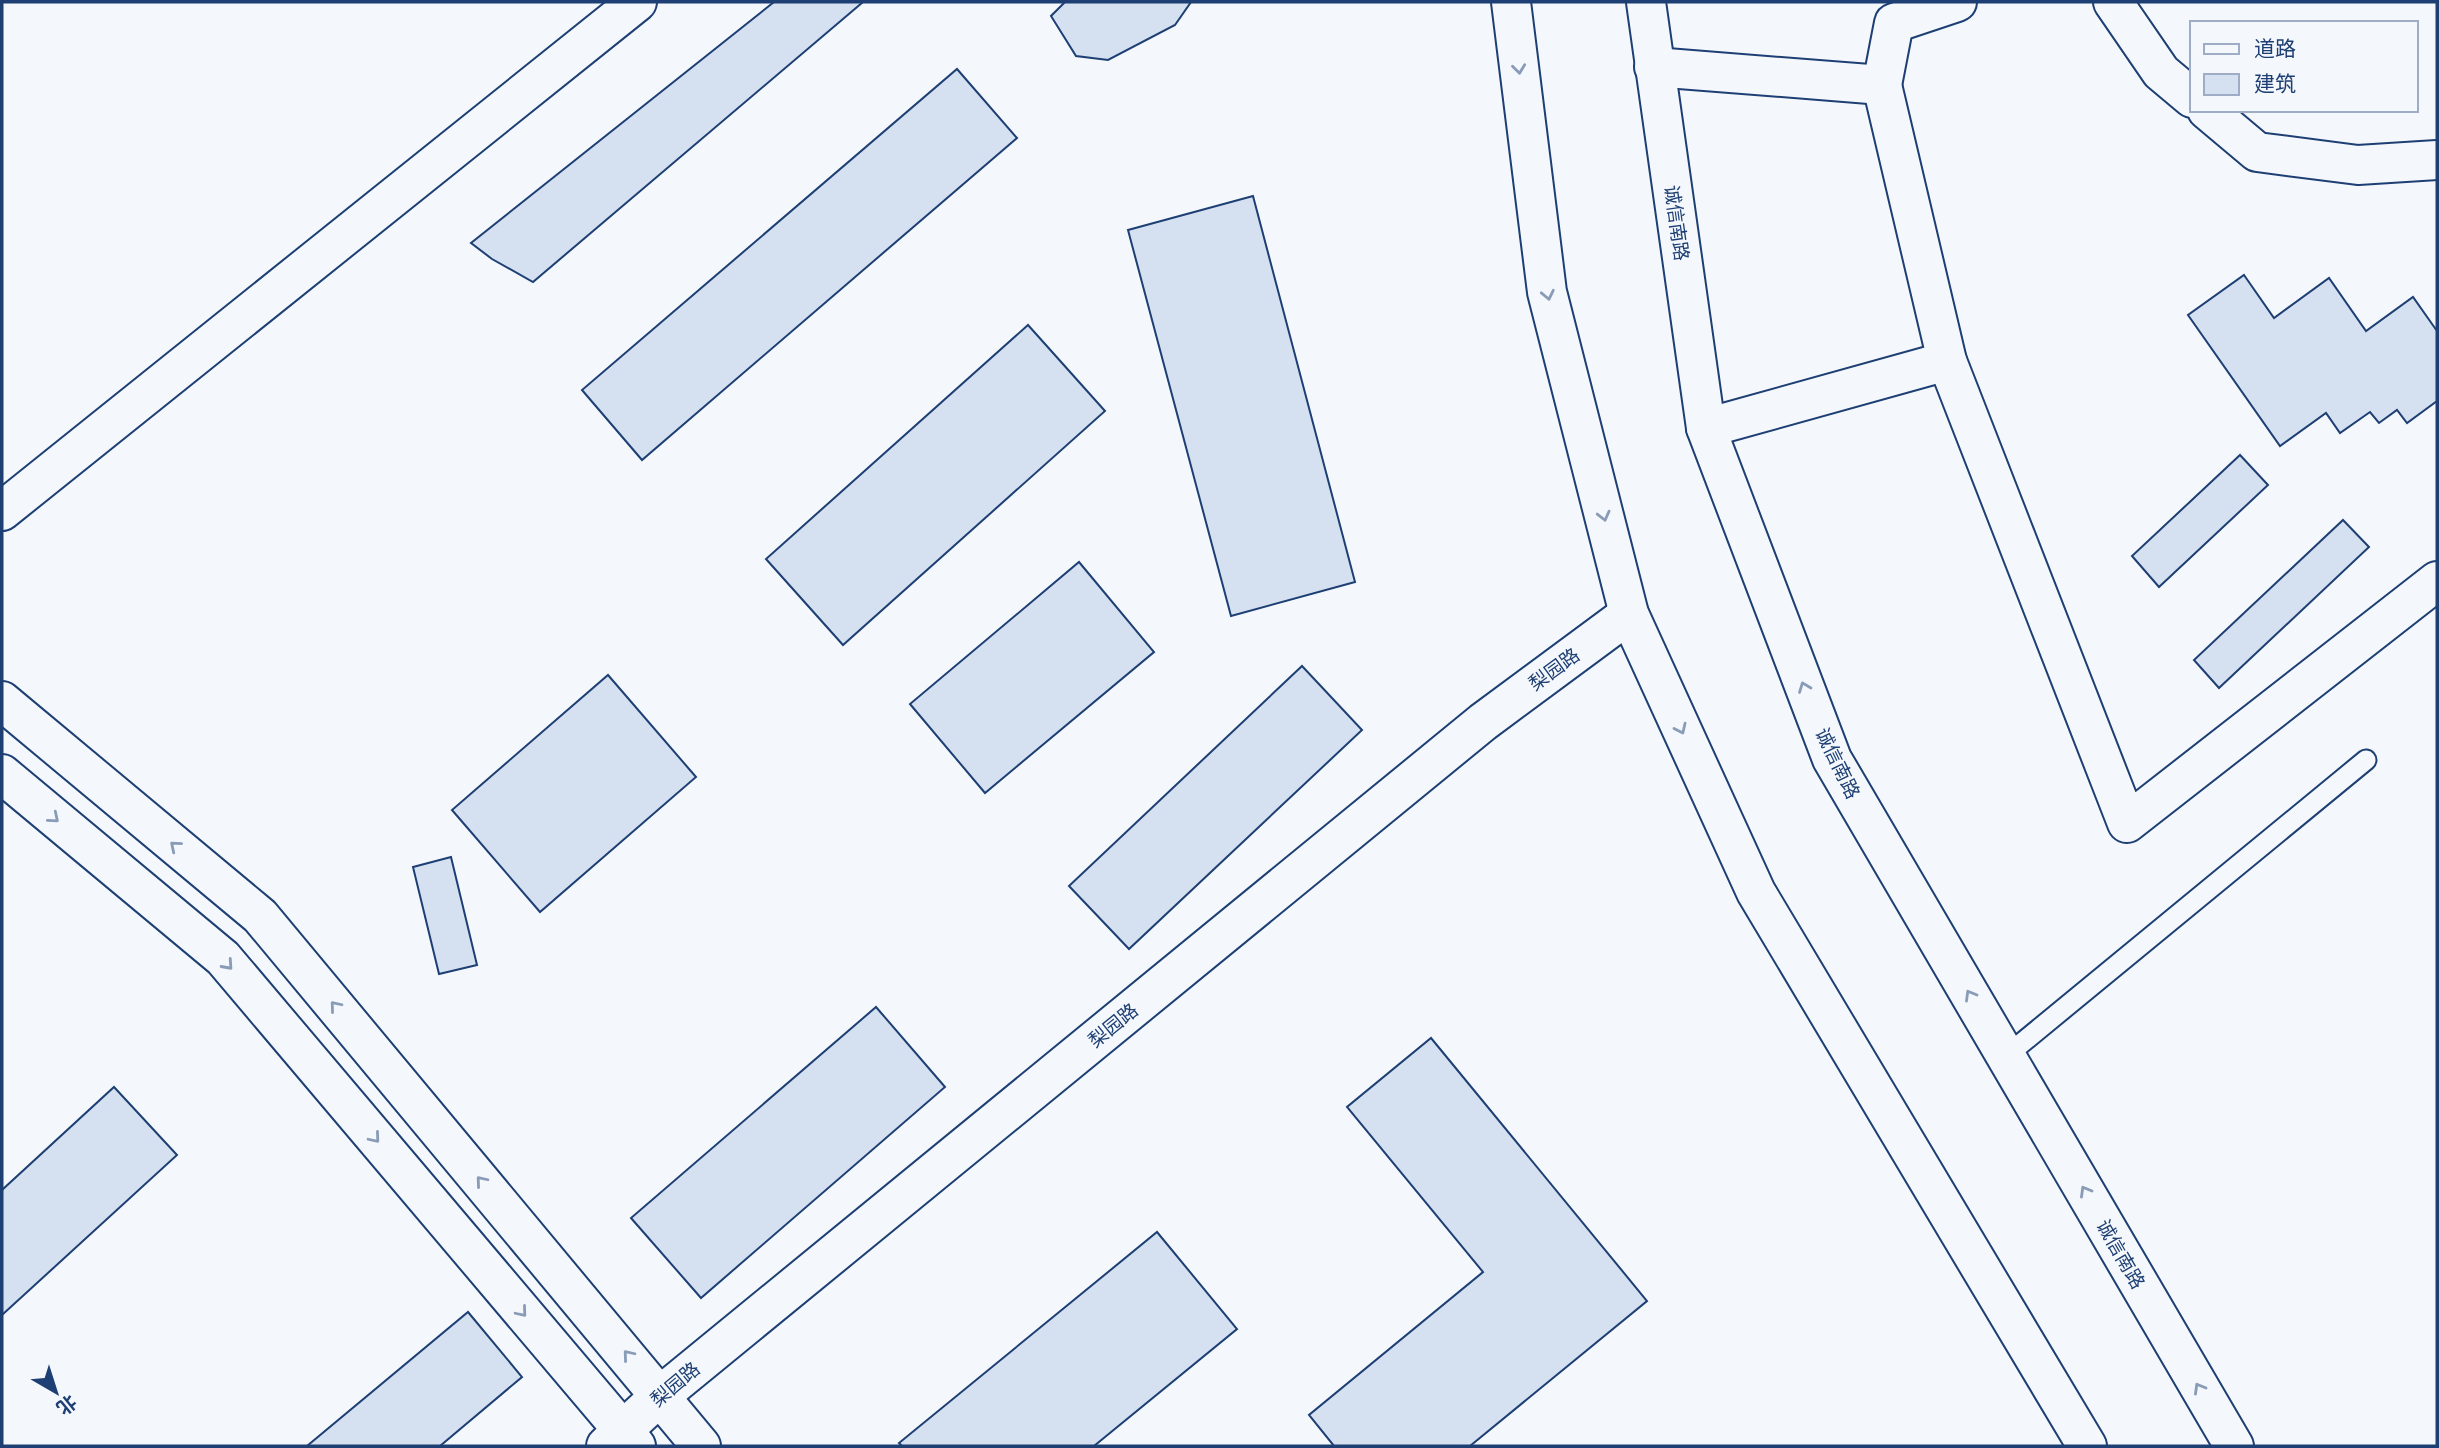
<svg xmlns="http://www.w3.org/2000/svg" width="2439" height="1448" viewBox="0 0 2439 1448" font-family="'Roboto Serif','Noto Sans SC',serif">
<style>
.building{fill:#d5e0f0;stroke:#1d3f73;stroke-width:2}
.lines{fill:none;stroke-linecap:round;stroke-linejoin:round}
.lane-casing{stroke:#1d3f73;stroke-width:23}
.street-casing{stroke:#1d3f73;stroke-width:42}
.primary-casing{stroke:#1d3f73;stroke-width:42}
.lane{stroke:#f4f7fb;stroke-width:19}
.street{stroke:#f4f7fb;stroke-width:38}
.primary{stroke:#f4f7fb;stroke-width:38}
.oneway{stroke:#889bb7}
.labels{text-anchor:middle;stroke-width:5;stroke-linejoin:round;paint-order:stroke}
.street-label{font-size:19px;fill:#1d3f73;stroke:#f4f7fb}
</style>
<rect width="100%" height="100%" fill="#f4f7fb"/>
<!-- building -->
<g class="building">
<path d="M774 2H863L533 282 492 259 471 243Z"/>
<path d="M1065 2H1191L1175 25 1108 60 1076 56 1051 16Z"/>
<path d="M957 69 1017 138 642 460 582 390Z"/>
<path d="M1253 196 1355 582 1231 616 1128 230Z"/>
<path d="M2244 275 2274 318 2329 278 2366 331 2413 297 2437 331V401L2407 423 2397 410 2379 423 2370 412 2340 433 2326 413 2280 446 2188 315Z"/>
<path d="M1028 325 1105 411 843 645 766 559Z"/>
<path d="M2240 455 2268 485 2159 587 2132 556Z"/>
<path d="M2343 520 2369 547 2219 688 2194 660Z"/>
<path d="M1079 562 1154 652 985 793 910 704Z"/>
<path d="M1302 666 1362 730 1129 949 1069 886Z"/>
<path d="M608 675 696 777 540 912 452 810Z"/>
<path d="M451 857 477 965 439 974 413 867Z"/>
<path d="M876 1007 945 1087 701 1298 631 1218Z"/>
<path d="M1431 1038 1647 1301 1470 1446H1334L1309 1415 1483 1272 1347 1107Z"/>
<path d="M114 1087 177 1155 2 1315V1190Z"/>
<path d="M1157 1232 1237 1329 1094 1446H902L899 1443Z"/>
<path d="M468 1312 522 1377 440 1446H307Z"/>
</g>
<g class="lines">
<defs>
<path id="lane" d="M2006 1056 2366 760"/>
<g id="street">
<path d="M2113 2 2161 72 2192 98"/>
<path d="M1654 67 1882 85 1894 23 1957 2"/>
<path d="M1882 85 1947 361"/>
<path d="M2207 110 2257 152 2358 165 2437 160"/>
<path d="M1706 428 1947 361 2127 823 2437 581"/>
<path d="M2 511 637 2"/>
<path d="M2 701 260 916 701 1446"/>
<path d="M2 774 223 958 636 1446"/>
<path d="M606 1446 661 1395 1483 722 1629 614"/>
</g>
<g id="primary">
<path d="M1511 2 1547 292 1629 614 1756 892 2087 1446"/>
<path d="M1646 2 1706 428 1832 759 2234 1446"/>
</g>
</defs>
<!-- lane casing -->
<use href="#lane" class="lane-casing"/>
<!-- street casing -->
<use href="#street" class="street-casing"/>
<!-- primary casing -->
<use href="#primary" class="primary-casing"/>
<!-- lane -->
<use href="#lane" class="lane"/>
<!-- street -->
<use href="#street" class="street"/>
<!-- primary -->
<use href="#primary" class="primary"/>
</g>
<!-- one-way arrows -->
<defs><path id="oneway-chevron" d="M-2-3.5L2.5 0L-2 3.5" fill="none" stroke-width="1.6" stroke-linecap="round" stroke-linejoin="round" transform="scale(1.75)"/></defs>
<g class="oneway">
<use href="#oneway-chevron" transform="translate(1519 69) rotate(83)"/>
<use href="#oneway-chevron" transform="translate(1548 295) rotate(78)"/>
<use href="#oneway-chevron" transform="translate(1604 516) rotate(76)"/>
<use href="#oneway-chevron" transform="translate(1804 687) rotate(-111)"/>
<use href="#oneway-chevron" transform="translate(1681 729) rotate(65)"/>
<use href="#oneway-chevron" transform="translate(54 818) rotate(40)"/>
<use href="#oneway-chevron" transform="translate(175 846) rotate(-140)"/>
<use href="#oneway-chevron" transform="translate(228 965) rotate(48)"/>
<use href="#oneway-chevron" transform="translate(1970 995) rotate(-120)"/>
<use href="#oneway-chevron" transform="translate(335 1006) rotate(-130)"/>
<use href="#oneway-chevron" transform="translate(375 1138) rotate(50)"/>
<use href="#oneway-chevron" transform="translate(481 1181) rotate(-130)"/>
<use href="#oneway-chevron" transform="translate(2085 1191) rotate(-120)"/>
<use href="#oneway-chevron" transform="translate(522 1312) rotate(50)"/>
<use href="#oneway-chevron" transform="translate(628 1355) rotate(-130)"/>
<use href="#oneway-chevron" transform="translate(2199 1388) rotate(-120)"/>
</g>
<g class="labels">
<!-- street labels -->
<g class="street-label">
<text transform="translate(1677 223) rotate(82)" y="7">诚信南路</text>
<text transform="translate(1554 669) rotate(-36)" y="7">梨园路</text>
<text transform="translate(1838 763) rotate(64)" y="7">诚信南路</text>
<text transform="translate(1113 1025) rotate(-39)" y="7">梨园路</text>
<text transform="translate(2121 1254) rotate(60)" y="7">诚信南路</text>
<text transform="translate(675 1384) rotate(-40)" y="7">梨园路</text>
</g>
</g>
<!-- border -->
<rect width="2439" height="1448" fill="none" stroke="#1d3f73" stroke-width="7"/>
<!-- legend -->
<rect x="2190" y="21" width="228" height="91" fill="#f4f7fb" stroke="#9eadc5" stroke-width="2"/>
<rect x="2204" y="44" width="35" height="10" fill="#f4f7fb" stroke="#9eadc5" stroke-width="2"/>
<text x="2254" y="56" font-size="21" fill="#1d3f73">道路</text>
<rect x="2204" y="74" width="35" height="21" fill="#d5e0f0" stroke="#9eadc5" stroke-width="2"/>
<text x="2254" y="91" font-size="21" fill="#1d3f73">建筑</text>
<!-- north arrow -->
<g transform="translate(56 1392) rotate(141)" stroke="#f4f7fb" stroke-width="5" paint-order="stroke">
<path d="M0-5L12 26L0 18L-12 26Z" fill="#1d3f73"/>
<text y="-10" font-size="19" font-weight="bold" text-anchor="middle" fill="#1d3f73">北</text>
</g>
</svg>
